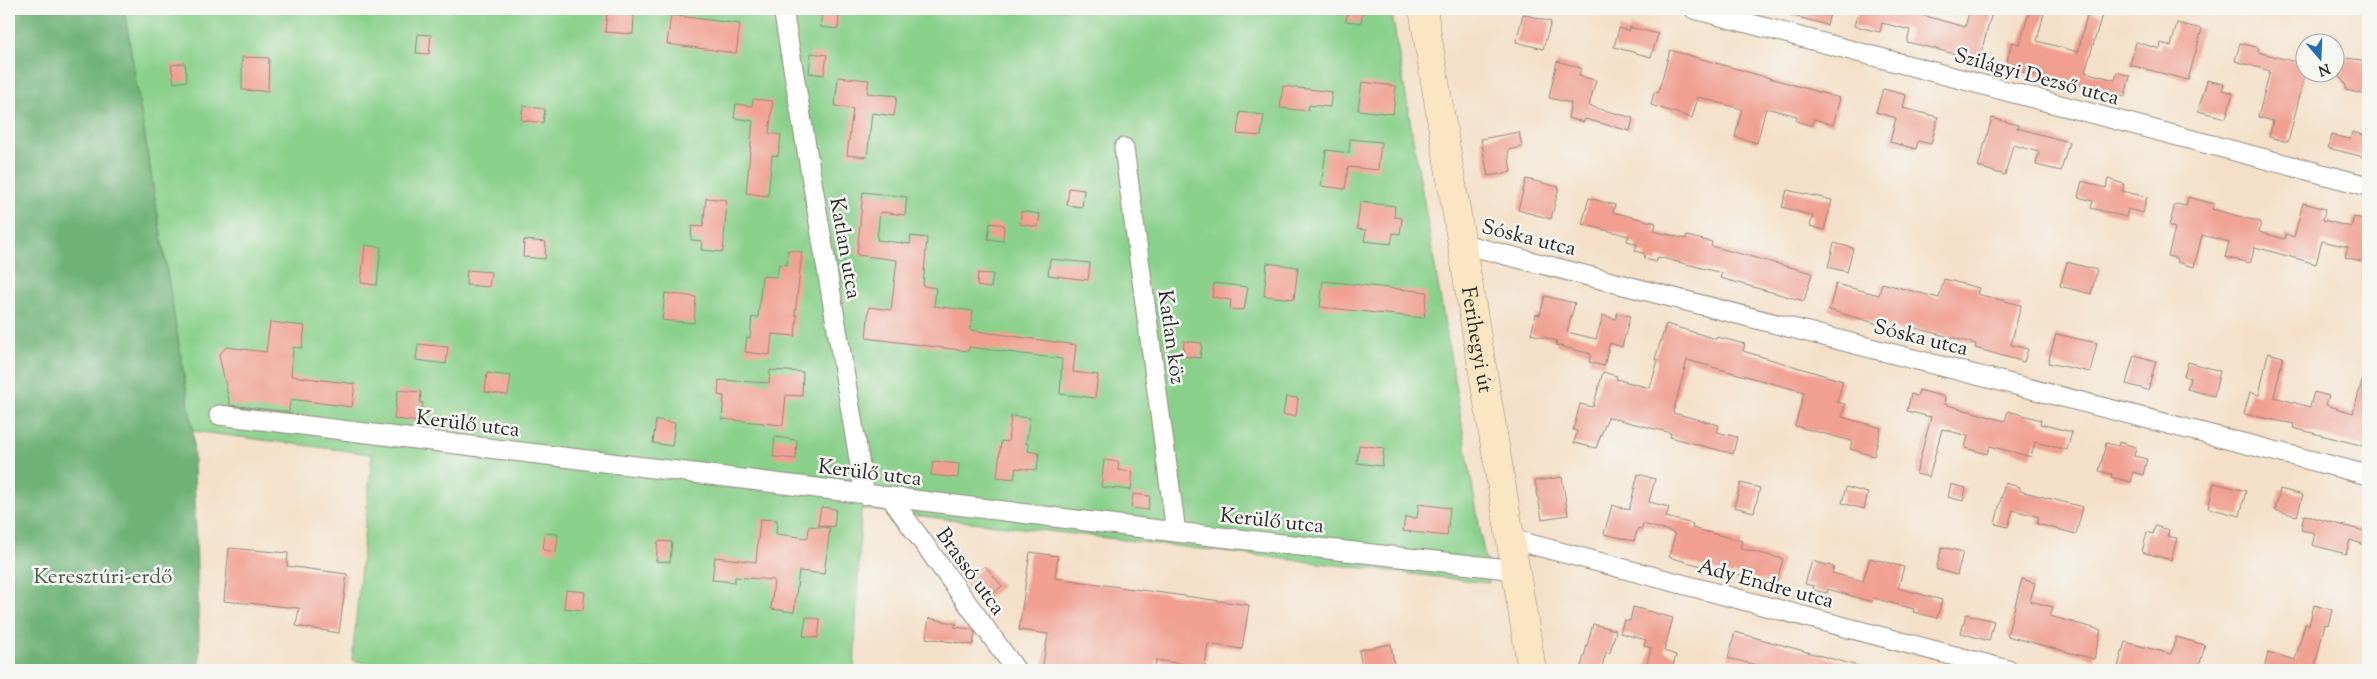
<svg xmlns="http://www.w3.org/2000/svg" width="2377" height="679" viewBox="0 0 2377 679" font-family="'Sorts Mill Goudy',serif">
<style>
.green{fill:#89d08b;stroke:#5a7e5b}
.forest{fill:#6eb277;stroke:#4c6e51}
.building{fill:#f09f90}
.lines{fill:none;stroke-linecap:round;stroke-linejoin:round}
.minor-casing{stroke:#90867a;stroke-width:21}
.secondary-casing{stroke:#90867a;stroke-width:29}
.minor{stroke:#fff;stroke-width:19}
.secondary{stroke:#fbe6c3;stroke-width:28}
.labels{text-anchor:middle;stroke-width:5;stroke-linejoin:round;paint-order:stroke}
.street-label{font-size:21px;fill:#2b2b2b;stroke:#f6f6f2}
.park-label{font-size:21px;fill:#475d48;stroke:#f6f6f2}
</style>
<rect width="100%" height="100%" fill="#f6f6f2"/>
<filter id="ink" filterUnits="userSpaceOnUse"><feTurbulence type="fractalNoise" baseFrequency=".02" numOctaves="2"/><feDisplacementMap in="SourceGraphic" scale="10" xChannelSelector="R" yChannelSelector="G"/><feConvolveMatrix kernelMatrix="1 2 1 2 8 2 1 2 1" color-interpolation-filters="sRGB"/></filter>
<filter id="wash" filterUnits="userSpaceOnUse"><feTurbulence type="fractalNoise" baseFrequency=".0096" numOctaves="4" result="noise"/><feDisplacementMap in="SourceGraphic" scale="20" xChannelSelector="R" yChannelSelector="G"/><feGaussianBlur stdDeviation="1.12" result="paint"/><feColorMatrix in="noise" values="0 0 0 0 0 0 0 0 0 0 0 0 0 0 0 0 0 1.4 0 .05"/><feComposite in="paint" operator="in"/></filter>
<g filter="url(#wash)">
<rect width="100%" height="100%" fill="#f4e0c8"/>
<!-- green -->
<path class="green" d="M124 9H1391L1489 583 861 509 854 670H401L352 660 372 454 193 431Z"/>
<!-- forest -->
<path class="forest" d="M9 9H124L193 431 200 670H9Z"/>
<g id="blocks">
<!-- building -->
<g class="building">
<path d="M1348 9H1363L1361 23 1346 21Z"/>
<path d="M1784 9H1831L1827 25 1783 13Z"/>
<path d="M1859 9H1900L1965 27 1970 9H1993L1979 60 1907 42 1910 30 1882 23 1880 32 1854 26Z"/>
<path d="M2030 9H2045L2037 41 2078 52 2088 11 2102 15 2085 72 2115 80 2117 72 2130 76 2125 96 2005 68 2012 42 2020 44Z"/>
<path d="M607 12 634 15 633 34 605 32Z"/>
<path d="M822 13 839 15 838 29 820 27Z"/>
<path d="M1523 14 1551 22 1543 49 1516 42Z"/>
<path d="M671 15 740 24 736 53 667 44Z"/>
<path d="M2177 23 2202 29 2188 80 2130 65 2136 42 2160 49 2161 43 2171 46Z"/>
<path d="M1630 27 1658 34 1651 57 1614 47 1619 28 1629 31Z"/>
<path d="M418 34 431 35 429 54 416 53Z"/>
<path d="M2240 43 2259 48 2258 52 2304 64V79L2288 142 2269 137 2273 121 2258 117 2270 71 2235 61Z"/>
<path d="M1670 50 1840 98 1833 125 1814 119 1812 126 1796 121 1797 116 1766 108 1757 143 1735 137 1742 109 1698 97 1692 118 1651 105 1654 92 1658 93Z"/>
<path d="M811 53 827 55 824 75 809 73Z"/>
<path d="M242 57 269 58 268 91 242 90Z"/>
<path d="M2340 57 2368 61 2367 95 2346 90V86L2337 72Z"/>
<path d="M1557 61 1581 68 1579 76 1596 80 1589 106 1633 118 1630 131 1585 119 1584 122 1568 118 1571 103 1549 98Z"/>
<path d="M185 63 187 81 174 83 171 65Z"/>
<path d="M838 77 869 80 867 93 897 96 894 116 872 113 867 157 847 155 853 109 835 106Z"/>
<path d="M2207 80 2224 84 2222 90 2233 93 2226 118 2198 111Z"/>
<path d="M1362 82 1396 86 1393 114 1358 110Z"/>
<path d="M1283 86 1332 92 1330 107 1309 105 1308 111 1280 108Z"/>
<path d="M1883 89 1906 95 1903 108 1938 117 1931 144 1918 141 1916 149 1890 142 1896 118 1876 112Z"/>
<path d="M753 99 773 101 769 133 781 135 778 156 772 155 768 196 746 193 753 121 734 118 736 104 752 106Z"/>
<path d="M523 106 545 109 543 123 521 120Z"/>
<path d="M1240 112 1264 115 1261 136 1237 134Z"/>
<path d="M1992 118 2018 125 2017 128 2069 142 2061 171 2036 165 2039 152 2013 145 2005 175 1978 167Z"/>
<path d="M1519 132 1522 147 1508 150 1511 172 1488 176 1481 139Z"/>
<path d="M2352 132 2368 136V158L2328 148 2332 135 2350 139Z"/>
<path d="M1350 139 1381 142 1378 170 1348 167 1345 189 1321 186 1326 150 1349 153Z"/>
<path d="M1526 179 1559 187 1551 219 1518 210Z"/>
<path d="M2108 179 2124 184 2122 191 2147 197 2143 213 2128 209 2126 217 2091 208 2093 201 2078 197 2082 181 2106 188Z"/>
<path d="M1069 188 1084 190 1082 207 1067 205Z"/>
<path d="M1787 190 1832 200 1824 230 1810 226 1813 216 1782 207Z"/>
<path d="M863 192 907 197 905 215 880 212 877 240 910 244 911 236 927 238 923 286 936 288 934 306 973 311 970 330 1076 345 1073 372 1098 375 1095 398 1060 394 1062 359 969 347 968 351 866 338 869 307 891 310 897 260 857 255Z"/>
<path d="M2188 197 2214 204 2212 209 2261 222 2259 232 2285 239 2286 234 2294 237 2303 203 2325 209 2323 220 2351 227 2354 217 2368 220V263L2345 257 2348 247 2322 241 2316 264 2255 247 2250 263 2225 257 2229 242 2202 235 2194 267 2177 262 2178 259 2168 256 2175 228 2169 226 2175 204 2186 206Z"/>
<path d="M706 198 727 200 723 252 701 250 702 241 691 240 692 226 703 227Z"/>
<path d="M1589 198 1615 205 1613 212 1656 223 1654 231 1686 239 1687 236 1712 242 1711 246 1812 273 1804 301 1720 278 1722 273 1658 257 1656 262 1644 259 1645 254 1635 251 1637 244 1627 241 1629 236 1582 224Z"/>
<path d="M1360 202 1395 206 1394 217 1402 218 1400 234 1393 233 1391 244 1364 241 1366 230 1357 229Z"/>
<path d="M1021 211 1040 214 1038 227 1020 224Z"/>
<path d="M990 223 1004 225 1003 241 988 239Z"/>
<path d="M524 240 546 242 545 259 523 257Z"/>
<path d="M1834 243 1853 248 1847 272 1828 267Z"/>
<path d="M365 245 381 247 377 285 361 283Z"/>
<path d="M788 250 802 252 795 315H797L795 336 772 334 770 355 745 352 747 337 750 338 752 317 758 318 762 276 777 277 779 264 787 265Z"/>
<path d="M1050 259 1090 263 1088 280 1048 275Z"/>
<path d="M2067 262 2097 270 2091 294 2060 286Z"/>
<path d="M1267 263 1298 267 1294 299 1264 296Z"/>
<path d="M467 270 491 272 489 287 466 285Z"/>
<path d="M978 273 993 274 991 288 977 286Z"/>
<path d="M1944 279 1979 288 1977 294 2021 305 2011 345 2028 349 2024 362 1975 348 1976 344 1908 326 1907 332 1829 310 1836 284 1879 295 1882 283 1939 298Z"/>
<path d="M1323 281 1427 292 1424 318 1320 307Z"/>
<path d="M1214 283 1248 287 1244 310 1230 309 1231 300 1212 297Z"/>
<path d="M665 293 696 297 694 323 662 320Z"/>
<path d="M1545 296 1575 303 1567 332 1596 339 1603 315 1616 319 1617 313 1630 316 1622 347 1610 343 1604 366 1589 362 1591 354 1556 345 1557 341 1531 334 1536 314 1540 315Z"/>
<path d="M270 322 305 326 302 348 293 347 291 376 355 384 352 407 290 399 289 412 230 405 219 355 226 347 266 352Z"/>
<path d="M1666 324 1716 339 1717 337 1745 344 1743 351 1843 381 1837 402 1845 404 1842 417 1881 428 1874 456 1850 449 1852 441 1795 426 1804 392 1687 360 1673 413 1719 425 1717 432 1737 437 1733 454 1670 437 1671 433 1608 417 1596 448 1574 443 1577 431 1573 430 1580 404 1593 407 1603 372 1617 376 1616 379 1650 388 1658 360 1655 359Z"/>
<path d="M2056 334 2097 343 2090 372 2048 363Z"/>
<path d="M1184 341 1202 343 1200 358 1183 356Z"/>
<path d="M418 344 448 347 446 364 416 360Z"/>
<path d="M2268 353 2283 357 2274 397 2310 407 2314 392 2329 396 2326 405 2353 413 2364 374 2368 375V447L2293 428 2294 424 2244 414 2250 392 2259 395Z"/>
<path d="M2134 355 2156 361 2148 390 2126 384Z"/>
<path d="M2188 362 2220 371 2214 396 2187 389 2190 378 2184 376Z"/>
<path d="M770 370 803 372 802 396 786 395 783 425 722 419 724 396 718 395 719 380 769 383Z"/>
<path d="M487 373 511 376 508 395 485 392Z"/>
<path d="M398 390 421 392 420 403H423L421 422 394 419Z"/>
<path d="M1919 390 1945 397 1944 404 2005 421 2008 411 2041 420 2040 424 2072 432 2067 450 2035 442 2031 457 1990 446 1987 454 1965 448 1968 436 1942 429 1929 477 1916 474 1931 417 1907 411 1911 394 1917 396Z"/>
<path d="M1286 397 1298 398 1296 416 1283 415Z"/>
<path d="M1011 416 1030 418 1026 444H1029L1028 451 1039 453 1037 470 1016 468 1014 479 997 477 1001 441 1008 442Z"/>
<path d="M656 420 675 423 672 446 653 443Z"/>
<path d="M775 437 797 440 796 459 773 457Z"/>
<path d="M2119 442 2136 447 2134 456 2147 459 2143 475 2133 472 2131 482 2111 477 2112 474 2099 471 2106 443 2118 446Z"/>
<path d="M1359 445 1384 448 1382 466 1357 463Z"/>
<path d="M1104 460 1119 462 1118 470 1133 472 1131 490 1101 487Z"/>
<path d="M933 461 959 464 958 478 931 475Z"/>
<path d="M1638 474 1655 479 1649 502 1669 507 1666 517 1693 524 1692 528 1742 541 1740 548 1783 559 1776 584 1733 573V575L1669 557 1675 534 1669 531 1643 524 1642 529 1638 528 1634 541 1604 534 1612 505 1629 510Z"/>
<path d="M1562 477 1568 515 1542 519 1535 481Z"/>
<path d="M1741 483 1760 488 1754 512 1734 507Z"/>
<path d="M2005 483 2020 487V491L2083 507 2076 534 2037 524 2039 517 2013 510 2008 527 1995 524Z"/>
<path d="M2214 483 2246 491 2240 516 2208 508Z"/>
<path d="M1951 484 1966 488 1963 501 1948 497Z"/>
<path d="M1846 487 1868 493 1864 509 1842 503Z"/>
<path d="M2280 489 2303 495 2297 516 2275 510Z"/>
<path d="M1133 494 1150 496 1148 510 1131 508Z"/>
<path d="M1419 504 1450 508 1447 536 1403 531 1405 517 1417 518Z"/>
<path d="M821 507 836 509 834 527 818 525Z"/>
<path d="M2304 515 2368 532V546L2350 540 2346 554 2312 545 2315 533 2301 530Z"/>
<path d="M760 519 777 520 776 534 808 538 809 526 830 528 824 574 799 571 794 612 771 609 774 580 735 577V582L712 580 715 557 756 562Z"/>
<path d="M2155 526 2169 530 2167 536 2177 538 2171 560 2142 552 2147 532 2153 534Z"/>
<path d="M545 533 558 534 556 552 543 550Z"/>
<path d="M658 541 672 542 670 562 656 561Z"/>
<path d="M1942 547 1963 552 1957 575 1936 569Z"/>
<path d="M229 548 288 553 287 566 347 574 339 633 296 626 299 608 224 601Z"/>
<path d="M1030 552 1058 556 1055 578 1249 605 1242 649 1208 644 1205 667 1156 660 1154 670H1042L1048 634 1019 630Z"/>
<path d="M1870 558 1904 567 1898 588 1942 600 1937 618 1913 612 1914 609 1873 598 1872 602 1828 589 1827 593 1813 590 1814 586 1805 584 1812 561 1834 567 1832 573 1863 581Z"/>
<path d="M985 566 1002 586 986 600 968 580Z"/>
<path d="M2022 579 2035 583 2030 601 2053 607 2050 616 2101 630 2094 659 2007 636Z"/>
<path d="M566 590 585 592 583 610 564 608Z"/>
<path d="M2314 605 2332 610 2328 625 2325 624 2315 665 2319 666 2318 670H2264L2268 652 2295 660 2305 624 2309 625Z"/>
<path d="M1633 607 1673 618 1664 651 1676 655 1672 670H1645L1651 648 1644 646 1646 640 1620 633 1624 620 1630 621Z"/>
<path d="M1966 614 1994 621 1989 641 1961 633Z"/>
<path d="M806 617 820 619 818 638 803 636Z"/>
<path d="M929 618 957 624 954 627 972 629 975 633 973 645 926 638Z"/>
<path d="M1593 624 1616 630 1610 653 1606 652 1601 670H1580Z"/>
<path d="M1735 632 1858 666 1857 670H1776L1728 658Z"/>
<path d="M2176 637 2205 645 2198 670H2117L2125 642 2171 654Z"/>
<path d="M1391 644 1395 670H1362L1359 650Z"/>
</g>
</g>
</g>
<g filter="url(#ink)">
<use href="#blocks" fill-opacity="0" stroke="#90867a" stroke-width="1"/>
<g class="lines">
<defs>
<g id="minor">
<path d="M783 9 865 495"/>
<path d="M1694 9 2368 186"/>
<path d="M1124 148 1176 532"/>
<path d="M1463 244 2368 475"/>
<path d="M219 415 1176 532 1516 570"/>
<path d="M890 497 1016 670"/>
<path d="M1511 539 2008 670"/>
</g>
<g id="secondary">
<path id="s1" d="M1423 9 1532 670"/>
</g>
</defs>
<!-- minor casing -->
<use href="#minor" class="minor-casing"/>
<!-- secondary casing -->
<use href="#secondary" class="secondary-casing"/>
<!-- minor -->
<use href="#minor" class="minor"/>
<!-- secondary -->
<use href="#secondary" class="secondary"/>
</g>
</g>
<g class="labels">
<!-- street labels -->
<g class="street-label">
<text transform="translate(2037 76) rotate(15)" y="7">Szilágyi Dezső utca</text>
<text transform="translate(1529 237) rotate(14)" y="7">Sóska utca</text>
<text transform="translate(846 248) rotate(80)" y="7">Katlan utca</text>
<text transform="translate(1172 337) rotate(82)" y="7">Katlan köz</text>
<text transform="translate(1921 337) rotate(14)" y="7">Sóska utca</text>
<text dy="7" stroke="none"><textPath href="#s1" startOffset="335">Ferihegyi út</textPath></text>
<text transform="translate(468 423) rotate(7)" y="7">Kerülő utca</text>
<text transform="translate(870 472) rotate(7)" y="7">Kerülő utca</text>
<text transform="translate(1272 520) rotate(6)" y="7">Kerülő utca</text>
<text transform="translate(971 571) rotate(54)" y="7">Brassó utca</text>
<text transform="translate(1766 583) rotate(15)" y="7">Ady Endre utca</text>
</g>
<!-- park labels -->
<g class="park-label">
<text x="103" y="583">Keresztúri-erdő</text>
</g>
</g>
<!-- margin -->
<rect width="2377" height="679" fill="none" stroke="#f6f6f2" stroke-width="30"/>
<!-- north arrow -->
<g transform="translate(2320 58) rotate(161)"><circle r="24" fill="#f6f6f2" stroke="#a5a5a2"/>
<path d="M0-4L9 19L0 12L-9 19Z" fill="#1f6fb2"/>
<text y="-8" font-size="14" font-weight="bold" text-anchor="middle" fill="#2b2b2b">N</text>
</g>
</svg>
